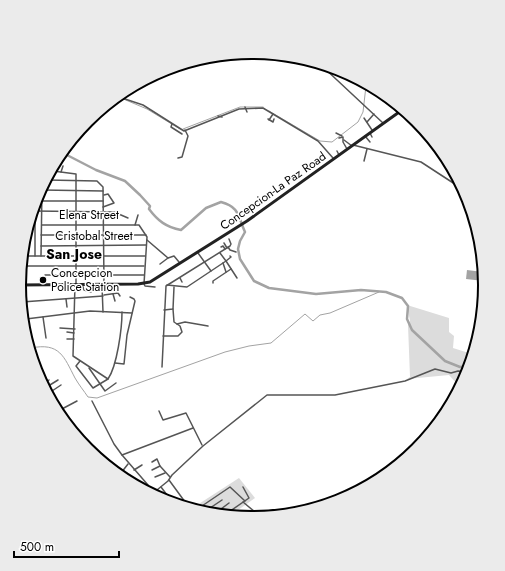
<svg xmlns="http://www.w3.org/2000/svg" width="505" height="571" viewBox="0 0 505 571" font-family="Jost,sans-serif">
<style>
.green{fill:#dcdcdc}
.water{fill:#a3a3a3}
.lines{fill:none;stroke-linecap:round;stroke-linejoin:round}
.stream{stroke:#a3a3a3;stroke-width:1}
.river{stroke:#a3a3a3;stroke-width:2.5}
.minor{stroke:#555;stroke-width:1.5}
.tertiary{stroke:#555;stroke-width:2.5}
.secondary{stroke:#222;stroke-width:3}
.poi-dot{fill:#000;stroke:#fff;stroke-width:1.5}
.labels{text-anchor:middle;stroke-width:3;stroke-linejoin:round;paint-order:stroke}
.street-label{font-size:12px;fill:#000;stroke:#fff}
.poi-label{font-size:12px;fill:#000;stroke:#fff;text-anchor:start}
.quarter-label{font-size:14px;font-weight:bold;fill:#000;stroke:#fff}
.rim{fill:none;stroke:#000;stroke-width:2}
</style>
<rect width="100%" height="100%" fill="#fff"/>
<!-- green -->
<g class="green">
<path d="M407 305 449 318V332L454 336 453 348 472 354 468 375 460 387 449 375 407 379 410 377 408 325 410 321Z"/>
<path d="M239 478 255 498 231 515 194 507Z"/>
</g>
<!-- water -->
<path class="water" d="M467 270 483 272 484 281 466 279Z"/>
<g class="lines">
<!-- stream -->
<g class="stream">
<path d="M121 98 147 109 180 129"/>
<path d="M269 111 320 141 332 142 358 122 363 112 366 86"/>
<path d="M183 129 240 107H263"/>
<path d="M31 348C60 342 64 357 75 378 79 385 84 391 88 397L97 398 225 352 249 346 271 343 305 314 313 321 320 315 330 313 379 292"/>
</g>
<!-- river -->
<path class="river" d="M65 154 96 170 125 181 140 195 150 206 149 209C158 221 166 227 181 230L206 208 221 202C240 207 238 217 245 232L240 241 238 249 240 259 254 281 269 288 316 294 361 290 386 292 402 298 408 306 407 319 412 330 445 361 460 367 470 366"/>
<!-- minor -->
<g class="minor">
<path d="M322 66 383 123"/>
<path d="M122 98 143 105 184 131 239 109 263 108 318 141 333 158"/>
<path d="M245 107 247 112"/>
<path d="M218 116 222 117"/>
<path d="M364 118 372 130"/>
<path d="M268 119 273 122 274 119"/>
<path d="M269 120 273 114"/>
<path d="M367 122 374 114"/>
<path d="M172 124 171 127 182 134"/>
<path d="M336 133 342 136"/>
<path d="M370 133 372 137"/>
<path d="M365 136 370 142"/>
<path d="M339 138 343 137V142L347 149"/>
<path d="M344 140 352 146"/>
<path d="M353 145 421 162 464 190"/>
<path d="M337 151 339 155"/>
<path d="M178 158 182 157 188 136 185 130"/>
<path d="M364 161 367 149"/>
<path d="M53 171 76 174V284"/>
<path d="M61 172 63 166"/>
<path d="M47 180 97 181 103 187 104 284"/>
<path d="M42 190 103 191"/>
<path d="M42 201H103"/>
<path d="M103 207 114 203 108 194 104 195"/>
<path d="M34 211 114 212 128 218"/>
<path d="M35 218V256"/>
<path d="M42 225H139L147 237 144 284 145 286 155 287"/>
<path d="M135 225 138 215"/>
<path d="M41 235H146"/>
<path d="M147 240 168 258 174 256 179 262"/>
<path d="M224 243 227 248"/>
<path d="M41 246 146 245"/>
<path d="M221 247 223 246 225 249"/>
<path d="M228 247 230 250 236 252"/>
<path d="M198 253 211 271"/>
<path d="M220 253 226 261 231 257 230 256"/>
<path d="M25 256H145"/>
<path d="M41 256 42 188"/>
<path d="M223 263 226 272"/>
<path d="M160 264 168 258"/>
<path d="M23 266H144"/>
<path d="M45 275H144"/>
<path d="M180 278 182 282"/>
<path d="M213 283V281L231 269"/>
<path d="M75 284 73 356 108 379C117 366 122 329 122 312"/>
<path d="M82 284 84 290 91 292"/>
<path d="M167 285 187 287 226 261 237 278"/>
<path d="M102 286 103 312"/>
<path d="M113 294 115 301"/>
<path d="M104 295 118 293 120 296"/>
<path d="M66 299 67 307"/>
<path d="M22 301 23 267"/>
<path d="M22 302 103 296"/>
<path d="M164 310 173 309 174 287"/>
<path d="M43 317 46 338"/>
<path d="M26 319 90 311 132 313"/>
<path d="M177 324 185 322 208 326"/>
<path d="M60 328 75 329"/>
<path d="M67 332 74 333"/>
<path d="M163 336H178L182 332 180 326 174 322 173 309"/>
<path d="M67 339H74"/>
<path d="M30 343H33"/>
<path d="M80 361 76 366 93 388 108 379"/>
<path d="M115 363 124 364 127 335 135 301 134 299 130 297"/>
<path d="M162 367 166 286 230 246 231 244 229 239"/>
<path d="M89 368 105 391 116 383"/>
<path d="M43 384 49 380"/>
<path d="M45 388 58 380"/>
<path d="M49 393 61 385"/>
<path d="M92 401 114 444 122 455"/>
<path d="M60 410 77 401"/>
<path d="M159 411 163 420 186 413 202 445"/>
<path d="M152 462 157 459 160 466"/>
<path d="M112 467 115 465"/>
<path d="M134 470 142 465"/>
<path d="M152 470 160 466 170 477"/>
<path d="M121 473 128 464"/>
<path d="M155 477 165 473"/>
<path d="M169 480 188 506"/>
<path d="M161 487 173 503"/>
<path d="M144 489 148 485 122 455 193 428"/>
<path d="M152 494 168 481 172 475 203 446 267 395H335L405 381 435 369 451 373 458 371 469 372"/>
<path d="M243 502 261 517"/>
<path d="M199 508 230 487 245 501"/>
<path d="M207 510 222 500"/>
<path d="M217 512 229 503"/>
<path d="M226 514 249 498 243 487"/>
</g>
<!-- tertiary -->
<path class="tertiary" d="M85 448 87 450"/>
<!-- secondary -->
<path class="secondary" d="M19 285 138 284 150 282 247 221 402 110"/>
</g>
<!-- markers -->
<circle class="poi-dot" cx="43" cy="280" r="4"/>
<g class="labels">
<!-- street labels -->
<g class="street-label">
<text transform="translate(273 191) rotate(-35)" y="4">Concepcion-La Paz Road</text>
<text x="89" y="219">Elena Street</text>
<text x="94" y="240">Cristobal Street</text>
</g>
<!-- poi labels -->
<g class="poi-label">
<text x="51" y="277">Concepcion<tspan x="51" dy="14">Police Station</tspan></text>
</g>
<!-- quarter labels -->
<g class="quarter-label">
<text x="74" y="259">San Jose</text>
</g>
</g>
<!-- crop -->
<path d="M0 0H505V571H0ZM26 285a226 226 0 1 1 452 0a226 226 0 1 1-452 0Z" fill="#ebebeb" fill-rule="evenodd"/>
<path class="rim" d="M26 285a226 226 0 1 1 452 0a226 226 0 1 1-452 0Z"/>
<!-- scale -->
<path d="M14 551v6h105v-6" fill="none" stroke="#000000" stroke-width="2"/>
<text x="20" y="551" font-size="12" fill="#000000" stroke="#ffffff" stroke-width="3" paint-order="stroke">500 m</text>
</svg>
